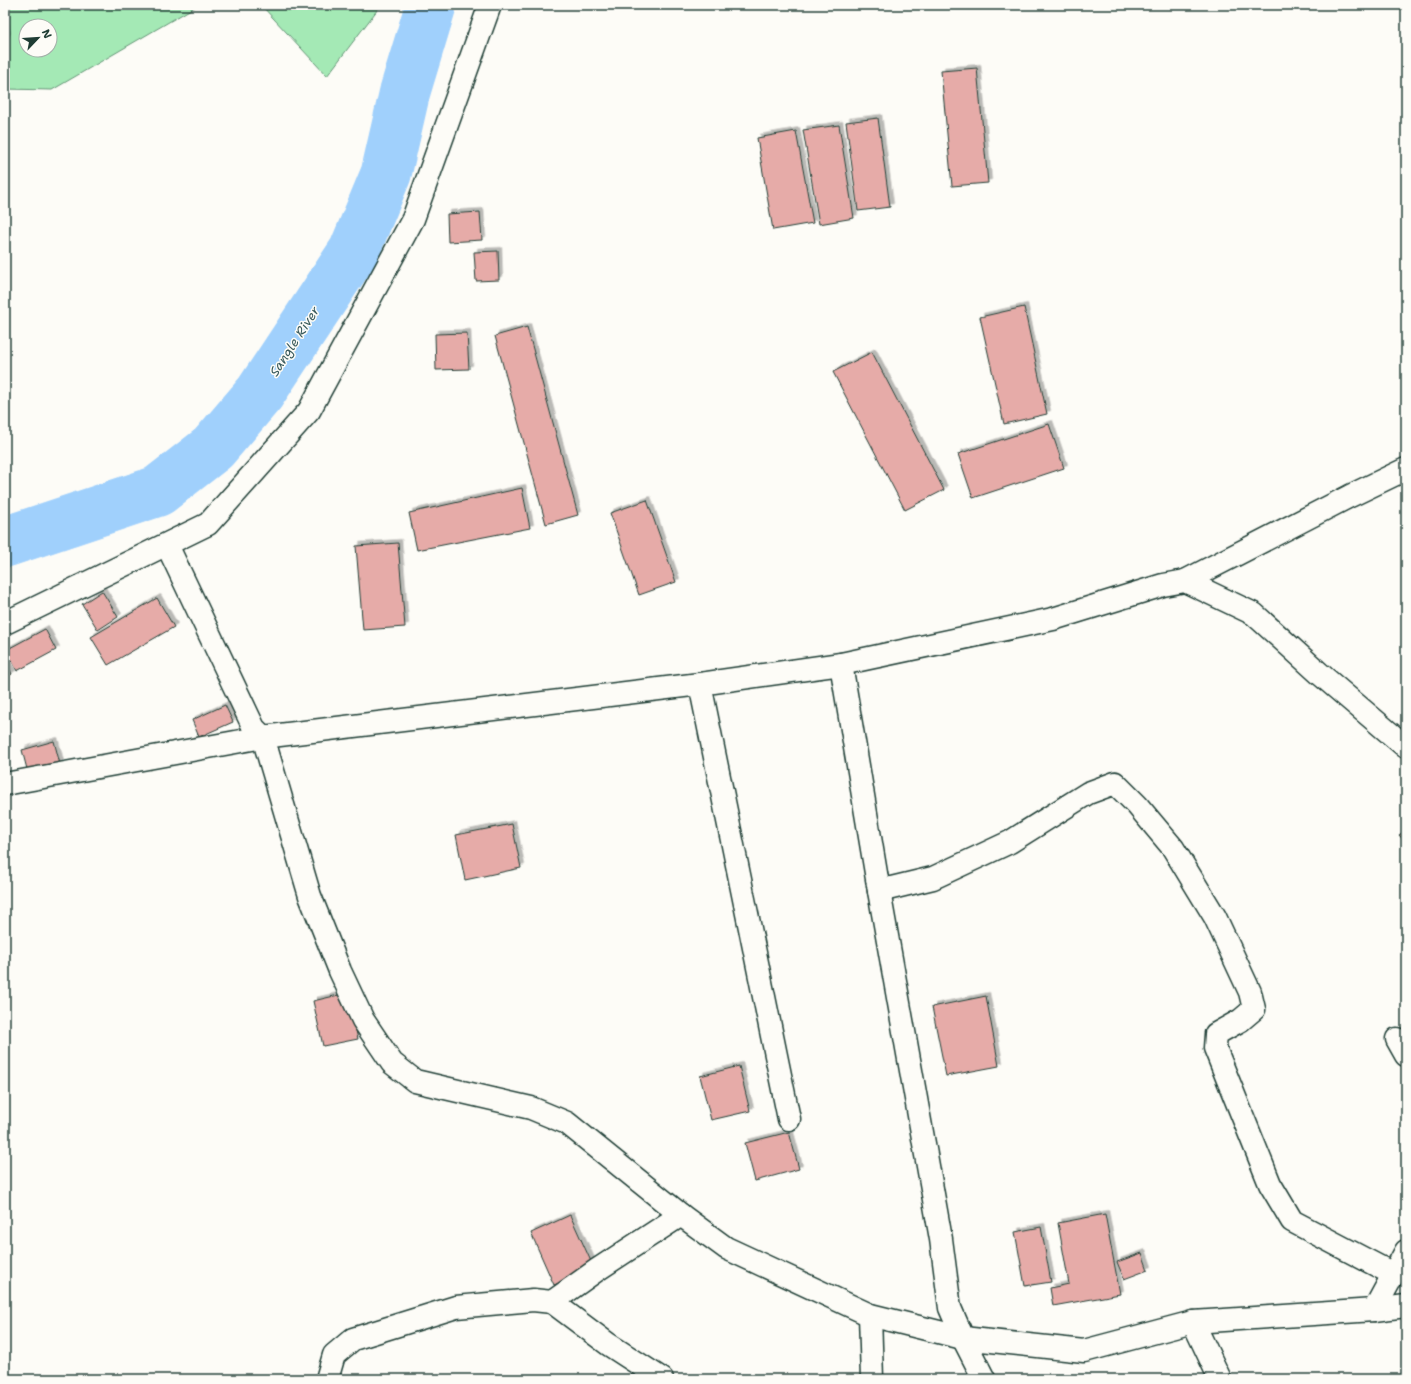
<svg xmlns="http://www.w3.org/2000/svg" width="1411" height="1384" viewBox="0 0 1411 1384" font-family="'Shantell Sans',sans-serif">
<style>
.green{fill:#a4e9b5;stroke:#629374;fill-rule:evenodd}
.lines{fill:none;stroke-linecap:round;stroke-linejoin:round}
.river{stroke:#a0d0fc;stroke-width:51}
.building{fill:#e6aba8;stroke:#1f3d34;filter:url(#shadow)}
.street-casing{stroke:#1f3d34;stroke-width:25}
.street{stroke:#fdfcf7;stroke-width:22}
.labels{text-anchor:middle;stroke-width:3;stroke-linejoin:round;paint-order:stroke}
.water-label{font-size:13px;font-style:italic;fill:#395a5c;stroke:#fdfcf7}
</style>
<defs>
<filter id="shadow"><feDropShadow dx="3.5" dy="-3.5" stdDeviation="0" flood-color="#0004"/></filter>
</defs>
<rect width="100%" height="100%" fill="#fdfcf7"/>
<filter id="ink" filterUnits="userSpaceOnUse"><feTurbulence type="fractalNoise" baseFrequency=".025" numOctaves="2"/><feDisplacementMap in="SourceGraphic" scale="8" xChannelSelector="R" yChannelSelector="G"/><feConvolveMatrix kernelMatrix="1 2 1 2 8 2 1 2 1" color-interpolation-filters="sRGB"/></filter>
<g filter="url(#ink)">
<!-- green -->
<g class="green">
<path d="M6 5H198L52 90 5 89V49L10 33ZM26 26H50V50H26Z"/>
<path d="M261 5H381L327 76Z"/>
</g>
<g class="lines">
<!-- river -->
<path class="river" d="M5 542 158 491 213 448 260 393 354 251 386 174 405 91 431 5"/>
</g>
<!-- building -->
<g class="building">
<path d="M977 68 988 183 952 186 941 71Z"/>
<path d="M878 118 890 207 858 211 846 122Z"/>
<path d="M839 125 854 218 819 224 803 130Z"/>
<path d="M796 131 813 223 773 230 757 138Z"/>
<path d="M480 212 482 240 448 242 447 214Z"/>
<path d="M498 251 499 280 476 281 474 252Z"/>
<path d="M1024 307 1047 414 1004 424 980 317Z"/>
<path d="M527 327 578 515 546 524 495 336Z"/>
<path d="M467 333 469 369 436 370 435 334Z"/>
<path d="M872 352 944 490 905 510 833 372Z"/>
<path d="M1049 424 1064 468 973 498 958 454Z"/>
<path d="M522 488 530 528 417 550 409 513Z"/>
<path d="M647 500 676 582 639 595 610 513Z"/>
<path d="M398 543 405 627 363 630 356 546Z"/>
<path d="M102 591 118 617 98 630 82 604Z"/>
<path d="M157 598 174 627 108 665 91 637Z"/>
<path d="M45 629 56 650 17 671 6 650Z"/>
<path d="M5 661 12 674 5 678Z"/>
<path d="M225 705 233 722 199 737 192 720Z"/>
<path d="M54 741 60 764 28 773 22 750Z"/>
<path d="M512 824 521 868 465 880 456 835Z"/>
<path d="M1406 830V843L1399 835Z"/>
<path d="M347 993 358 1039 323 1046 313 1001Z"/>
<path d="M986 996 999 1066 946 1076 932 1007Z"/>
<path d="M739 1066 750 1111 711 1120 700 1076Z"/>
<path d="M789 1132 799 1169 755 1181 745 1143Z"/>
<path d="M1105 1214 1120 1294 1053 1306 1050 1288 1069 1284 1058 1223Z"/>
<path d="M570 1215 594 1268 554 1285 531 1233Z"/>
<path d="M1041 1227 1051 1282 1025 1286 1015 1232Z"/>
<path d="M1142 1253 1148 1270 1124 1279 1117 1262Z"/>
</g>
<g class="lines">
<defs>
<g id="street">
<path d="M167 545 254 728 263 737 310 896 340 971 363 1020 392 1063 415 1081 531 1108 567 1123 681 1215 726 1248 870 1315 963 1338 1084 1351 1193 1322 1374 1310 1406 1306"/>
<path d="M1185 581 1350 496 1406 469"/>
<path d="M5 623 208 524 309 411 413 219 490 5"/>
<path d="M841 664 879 891 941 1239 950 1308 963 1338 984 1379"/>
<path d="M700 684 789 1119"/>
<path d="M5 784 263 737 700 684 841 664 1053 619 1163 585 1185 581 1254 614 1319 673 1406 747"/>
<path d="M879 891 933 878 1010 842 1088 793 1115 783 1137 805 1173 848 1215 917 1250 992 1254 1009 1241 1020 1216 1034 1215 1048 1270 1184 1292 1221 1393 1274"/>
<path d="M1397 1039 1406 1055"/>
<path d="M552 1302 608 1344 662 1379"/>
<path d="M1374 1310 1406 1251"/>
<path d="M870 1315 872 1379"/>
<path d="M1193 1322 1220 1379"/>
<path d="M327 1379 334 1355 353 1339 456 1307 533 1300 552 1302 597 1270 681 1215"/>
</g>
</defs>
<!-- street casing -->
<use href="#street" class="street-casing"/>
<!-- street -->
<use href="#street" class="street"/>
</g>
</g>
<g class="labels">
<!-- water labels -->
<g class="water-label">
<text transform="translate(294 341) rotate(-57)" y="5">Sangle River</text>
</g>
</g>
<!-- margin -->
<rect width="1411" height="1384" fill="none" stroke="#fdfcf7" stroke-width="20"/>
<rect x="10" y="10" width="1391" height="1364" fill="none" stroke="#1f3d34" stroke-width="1.5" filter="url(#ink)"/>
<!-- north arrow -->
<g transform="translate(38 38) rotate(65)"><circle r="19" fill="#fdfcf7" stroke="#a4b0a9"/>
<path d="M0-3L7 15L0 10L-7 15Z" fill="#1f3d34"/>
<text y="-6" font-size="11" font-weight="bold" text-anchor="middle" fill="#1f3d34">N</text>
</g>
</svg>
